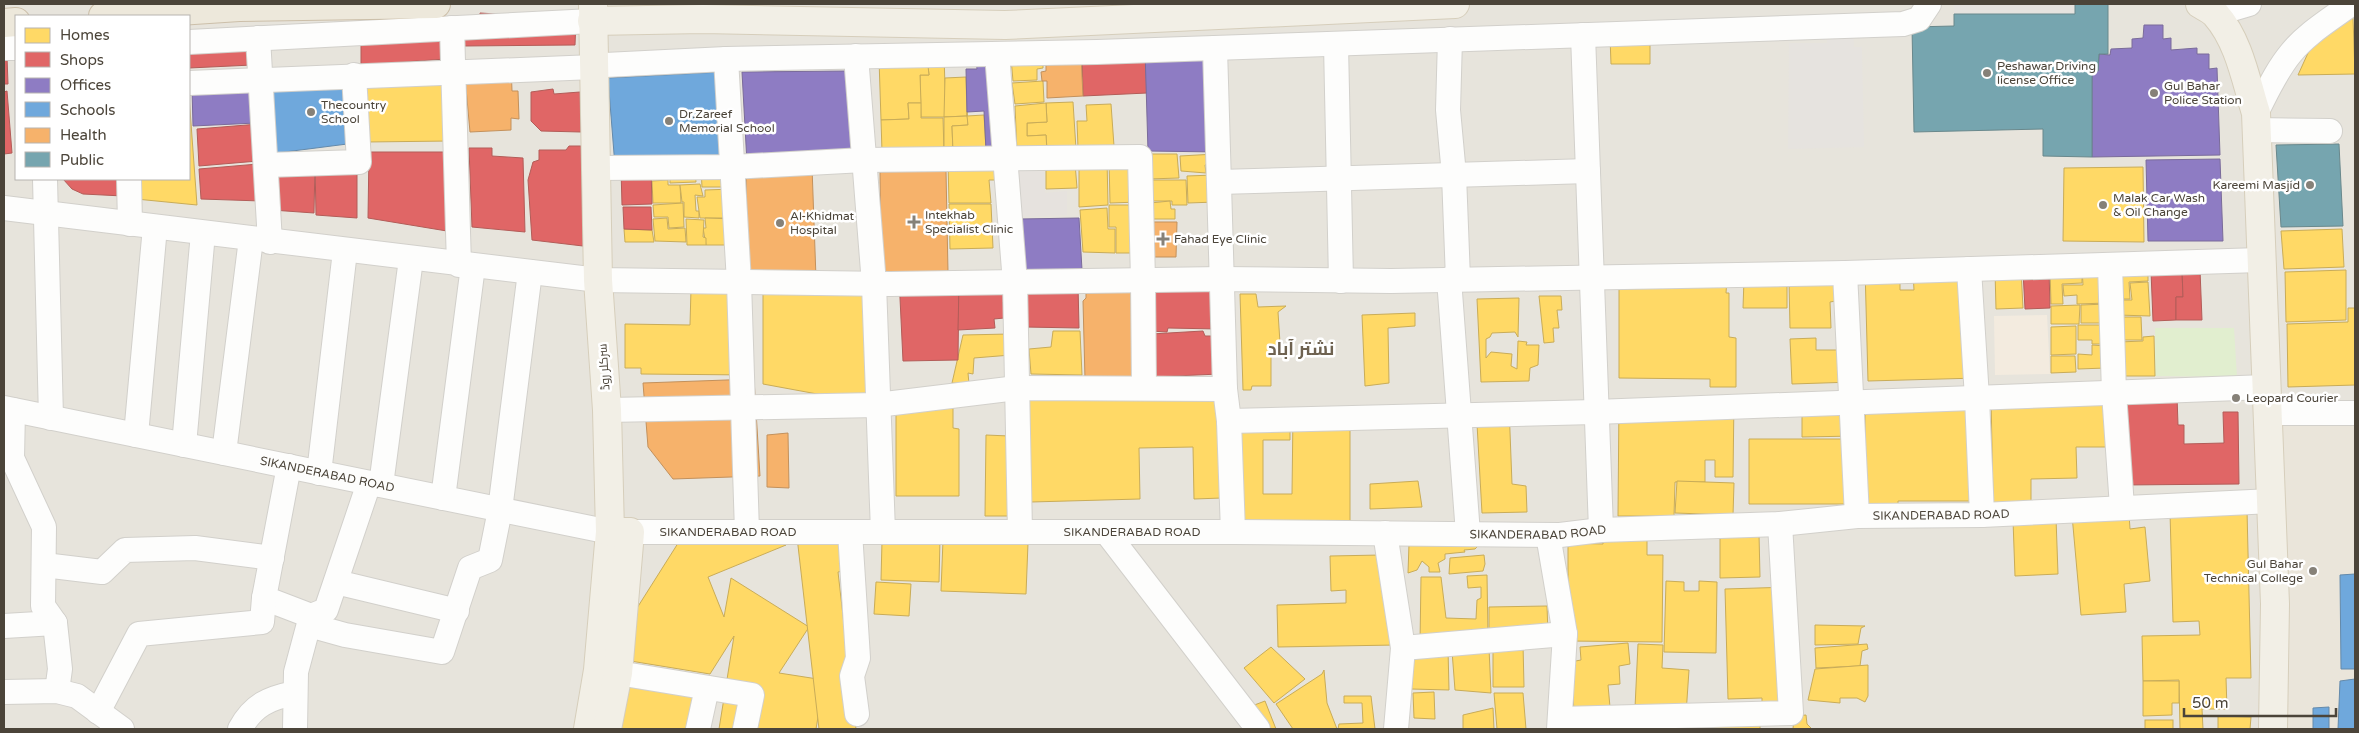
<svg xmlns="http://www.w3.org/2000/svg" width="2359" height="733" viewBox="0 0 2359 733" font-family="'Varela Round',Cairo,sans-serif">
<style>
.residential{fill:#e7e4dc;fill-rule:evenodd}
.commercial{fill:#f3ebdf}
.industrial{fill:#e6e2de}
.education{fill:#eae5da}
.green{fill:#e1eecf}
.parking{fill:#e6e3df}
.homes{fill:#ffd966;stroke:#c9ac58}
.shops{fill:#e06666;stroke:#b35c58}
.offices{fill:#8e7cc3;stroke:#7a6b9a}
.schools{fill:#6fa8dc;stroke:#648aab}
.health{fill:#f6b26b;stroke:#c3915c}
.public{fill:#76a5af;stroke:#69888c}
.lines{fill:none;stroke-linecap:round;stroke-linejoin:round}
.minor-casing{stroke:#d2d0cb;stroke-width:26}
.major-casing{stroke:#d6cebb;stroke-width:30}
.highway-casing{stroke:#ccbfa9;stroke-width:30}
.minor{stroke:#fdfdfc;stroke-width:24}
.major{stroke:#f2efe6;stroke-width:28}
.highway{stroke:#ede8db;stroke-width:28}
.poi-dot{fill:#868178;stroke:#fff;stroke-width:2}
.labels{text-anchor:middle;stroke-width:5;stroke-linejoin:round;paint-order:stroke}
.poi-label{font-size:12px;fill:#4b4439;stroke:#fff;text-anchor:start}
.street-label{font-size:12px;fill:#4b4439;stroke:#fff}
.district-label{font-size:18px;font-weight:bold;fill:#6e6250;stroke:#fff}
</style>
<rect width="100%" height="100%" fill="#f4f2ee"/>
<!-- residential -->
<path class="residential" d="M4 4H2355V729H4ZM16 16H189V179H16Z"/>
<!-- commercial -->
<path class="commercial" d="M2047 315 2050 374 1995 375 1994 316Z"/>
<!-- industrial -->
<path class="industrial" d="M1013 167H1044L1045 193 1067 191V215L1016 217Z"/>
<!-- education -->
<path class="education" d="M2269 413H2355V729H2271Z"/>
<!-- green -->
<path class="green" d="M2155 328H2234L2237 377 2155 376Z"/>
<!-- parking -->
<g class="parking">
<rect x="1954" y="4" width="121" height="10"/>
<path d="M1853 30 1854 47H1862L1864 147 1788 149 1789 43H1827V31Z"/>
</g>
<!-- homes -->
<g class="homes">
<path d="M2353 18 2355 74 2298 75 2313 42 2336 24Z"/>
<path d="M1650 36V64H1611L1610 37Z"/>
<path d="M944 56 946 117H921L920 75H929L927 57Z"/>
<path d="M1043 56V68L1037 69V80L1013 81 1011 58Z"/>
<path d="M927 57 929 75H920L921 103H908L909 119 881 120 879 59Z"/>
<path d="M447 69 450 141 366 142 364 72Z"/>
<path d="M966 77 967 116 944 117 945 78Z"/>
<path d="M1043 81 1044 102 1015 104 1012 83Z"/>
<path d="M189 96 197 205 136 199 135 179H189Z"/>
<path d="M1073 102 1076 149 1047 151 1046 135 1027 136V123L1047 122 1046 103Z"/>
<path d="M908 103H921V118H943L944 152H882L881 120 909 119Z"/>
<path d="M1046 103 1047 122 1027 123V136L1046 135 1047 151 1017 153 1015 106Z"/>
<path d="M1111 104 1114 146 1078 148 1077 121H1087L1086 105Z"/>
<path d="M967 112 968 125 952 126 953 152H944V117L967 116Z"/>
<path d="M984 115 986 150 953 152 952 126 968 125 967 116Z"/>
<path d="M1148 154H1177L1179 178 1148 179Z"/>
<path d="M1215 154V164L1205 165 1206 173 1181 171 1180 156Z"/>
<path d="M1107 160 1108 205 1079 207V161Z"/>
<path d="M1109 160H1137L1139 202 1110 203Z"/>
<path d="M1002 161 1003 180H989L991 203H949L948 162Z"/>
<path d="M1075 163 1077 188 1046 189V164Z"/>
<path d="M2143 167 2144 242 2063 241 2064 168Z"/>
<path d="M670 168H695L696 182 670 183Z"/>
<path d="M701 169 724 179 725 187H702Z"/>
<path d="M1214 175 1216 202 1188 203 1187 176Z"/>
<path d="M668 180V185H680L681 203H653L652 181Z"/>
<path d="M1148 180H1186L1187 205H1172V201H1149Z"/>
<path d="M700 184 703 196 695 195 696 211H699V218L684 217V202H682L680 185Z"/>
<path d="M733 189 735 218H700L697 197H705V190Z"/>
<path d="M1170 201 1171 209H1175V219H1150V203Z"/>
<path d="M683 203 684 227 669 228 668 217H654L653 205Z"/>
<path d="M949 204H991L993 248 950 249Z"/>
<path d="M1109 205H1139V253H1116V227H1109Z"/>
<path d="M1107 208 1108 229H1115V253L1083 252 1080 210Z"/>
<path d="M667 218 668 229 685 228 686 242 655 241 653 219Z"/>
<path d="M705 218 735 219 736 245H706L703 228H706Z"/>
<path d="M686 219 704 220 703 237 706 238V245H687Z"/>
<path d="M624 229 652 230 654 242H625Z"/>
<path d="M2342 229 2344 267 2284 269 2281 231Z"/>
<path d="M1865 268 1900 277V290H1914L1913 272 1976 270 1978 378 1868 381Z"/>
<path d="M2082 268V283L2062 284 2063 304H2051L2050 269Z"/>
<path d="M2082 269H2106L2107 303 2077 304V295L2064 296 2063 285H2083Z"/>
<path d="M2021 270 2023 308 1996 309 1995 271Z"/>
<path d="M2346 270V320L2286 322 2285 272Z"/>
<path d="M2148 271V281L2129 282 2130 299H2117L2115 272Z"/>
<path d="M763 279H881L877 405 763 384Z"/>
<path d="M1619 279H1727L1726 293H1729V337L1736 338V387H1710V379L1619 378Z"/>
<path d="M1744 279H1787V308H1743Z"/>
<path d="M1836 280V301L1830 302 1831 328H1790L1789 281Z"/>
<path d="M2148 282 2150 316 2117 315V300H2132L2130 283Z"/>
<path d="M691 289H730L751 375 641 374V368H625V324L690 325Z"/>
<path d="M1240 294H1256L1258 307 1286 306 1278 312 1280 343 1271 349V386H1252L1251 390H1243Z"/>
<path d="M1539 296H1561L1562 310H1557L1559 328H1553L1554 342 1544 343Z"/>
<path d="M1519 298 1518 337 1515 332 1492 333 1490 337 1486 339V358L1491 352 1512 354 1511 366 1517 369 1518 341 1527 342 1526 345H1539L1538 365 1530 368 1529 381 1481 382 1477 299Z"/>
<path d="M2107 304 2106 323H2081V305Z"/>
<path d="M2080 305 2079 324H2051V306Z"/>
<path d="M2348 308H2355V385L2288 387 2287 324 2348 322Z"/>
<path d="M1415 313V326L1388 328 1389 383 1365 386 1362 315Z"/>
<path d="M2118 317H2141L2142 340H2118Z"/>
<path d="M2078 325H2105V344H2092V340H2078Z"/>
<path d="M2076 326V354L2051 355V327Z"/>
<path d="M1053 331H1080L1082 375 1031 374 1029 349 1051 347Z"/>
<path d="M1009 334 1011 355 974 358 973 374 968 373 969 384 952 383 963 335Z"/>
<path d="M2154 336 2155 376H2120L2119 342 2143 341V337Z"/>
<path d="M1816 338V350H1841L1853 382 1792 384 1790 339Z"/>
<path d="M2092 345 2106 346V368L2078 369V354L2092 355Z"/>
<path d="M2051 356H2075L2076 372 2051 373Z"/>
<path d="M1028 387 1220 388 1222 498 1194 499 1193 447 1139 448 1140 499 1031 502Z"/>
<path d="M2107 390 2108 447H2076L2077 478 2031 479V503H1993L1991 396Z"/>
<path d="M896 392H953V428L959 429V496H896Z"/>
<path d="M1981 392V501H1898V504H1749V439H1865V406Z"/>
<path d="M1856 394V436L1802 437V395Z"/>
<path d="M1734 398 1733 477H1715V460H1705V482H1675L1674 516H1618L1619 400Z"/>
<path d="M1476 406H1509L1512 484 1526 486 1527 512 1482 513Z"/>
<path d="M1293 413H1350V526H1241V414H1290V440H1263V494H1292Z"/>
<path d="M986 435 1009 436V516H985Z"/>
<path d="M1418 481 1422 507 1370 509V484Z"/>
<path d="M1677 481 1734 483 1733 515 1675 513Z"/>
<path d="M2128 499 2130 529 2145 527 2150 581 2124 584 2126 612 2081 615 2071 504Z"/>
<path d="M2247 510 2251 678H2226L2227 709H2202L2203 729H2180L2179 680 2143 681 2142 636 2200 635 2199 621 2173 622 2170 512Z"/>
<path d="M2056 518 2058 574 2015 576 2013 520Z"/>
<path d="M687 529 786 545 708 577 724 617 731 578 809 627 779 673 824 680 816 729H719L734 636 710 674 606 657Z"/>
<path d="M843 531 848 570 838 572 856 729H819L797 537Z"/>
<path d="M1720 534H1759L1760 577 1720 578Z"/>
<path d="M1603 535 1647 536V555H1663L1662 642 1568 641V543L1603 544Z"/>
<path d="M940 539 939 582 881 580 882 541Z"/>
<path d="M943 540 1028 543 1026 594 941 591Z"/>
<path d="M1409 544H1480L1475 549 1464 550 1465 552 1445 554V559L1438 563 1440 572H1429V567L1422 561 1417 570 1408 573Z"/>
<path d="M1381 555 1396 645 1278 647 1277 605 1346 603V590L1331 591 1330 556Z"/>
<path d="M1484 555 1485 564 1483 571 1449 574 1450 558Z"/>
<path d="M1487 575 1488 637 1420 643 1421 577H1441L1446 618 1476 619 1477 600 1481 598V587L1468 588 1467 576Z"/>
<path d="M1666 581 1684 582V591H1699V581L1717 582 1716 653 1664 652Z"/>
<path d="M876 582 911 584 909 616 874 614Z"/>
<path d="M1791 587 1794 704 1762 705V698L1728 699 1725 589Z"/>
<path d="M1547 606 1548 634 1489 636V607Z"/>
<path d="M1815 625 1865 626 1861 628 1858 644 1815 645Z"/>
<path d="M1628 643 1630 664 1619 666 1620 684 1608 685 1612 729 1575 722 1570 662 1581 660 1580 647Z"/>
<path d="M1523 644 1524 687H1493V646Z"/>
<path d="M1638 644 1663 645 1662 668 1689 670 1685 729H1634Z"/>
<path d="M1867 644 1868 649 1862 651 1860 666 1816 668 1815 648Z"/>
<path d="M1271 647 1305 679 1274 703 1244 668Z"/>
<path d="M1489 648 1491 693 1455 690 1452 651Z"/>
<path d="M1448 649 1449 690 1411 689V653Z"/>
<path d="M1868 665V696L1865 702 1857 698H1840V703L1808 700 1815 669Z"/>
<path d="M616 669 709 681 702 729H606Z"/>
<path d="M1324 670 1327 703 1337 729H1293L1276 704 1322 674Z"/>
<path d="M2143 681H2179V703H2172V715L2143 716Z"/>
<path d="M1434 692 1435 719 1414 718 1413 693Z"/>
<path d="M1494 693H1523L1526 729H1497Z"/>
<path d="M1344 696H1371L1375 729H1338L1339 724 1363 723 1362 703H1344Z"/>
<path d="M1265 701 1276 729H1243L1236 712Z"/>
<path d="M1493 708 1494 729H1463V715Z"/>
<path d="M1701 708 1760 715V729H1700Z"/>
<path d="M1806 715 1807 724 1812 729H1793L1794 716Z"/>
<path d="M2218 716 2251 717 2250 729H2218Z"/>
<rect x="2145" y="720" width="28" height="9"/>
</g>
<!-- shops -->
<g class="shops">
<path d="M480 13 576 19 575 45 463 46 462 17 480 20Z"/>
<path d="M446 31V59L361 65V36Z"/>
<path d="M252 39V65L189 68V43Z"/>
<path d="M1145 50 1147 93 1083 96 1082 55Z"/>
<path d="M4 57H7L8 84H4Z"/>
<path d="M553 89 554 94 580 92 581 132 541 131 531 121V92Z"/>
<path d="M7 91 12 153 4 154V92Z"/>
<path d="M259 124 258 161 199 166 197 129Z"/>
<path d="M569 146H581L583 246 532 240 528 180 533 162 539 160V150H566Z"/>
<path d="M469 148H492V156L523 158 525 232 472 227Z"/>
<path d="M369 152H447L453 232 368 218Z"/>
<path d="M357 163V218L316 215 315 164Z"/>
<path d="M258 164 261 201 201 199 199 169Z"/>
<path d="M315 164 314 213 272 210V166Z"/>
<path d="M621 169H651L652 204 622 205Z"/>
<path d="M63 179H123V196L83 194 72 189Z"/>
<path d="M623 207H651L652 230 624 229Z"/>
<path d="M2049 270 2050 308 2025 309 2023 271Z"/>
<path d="M2182 270 2183 297H2176V320L2153 321 2151 271Z"/>
<path d="M2182 270H2200L2202 320H2176V297H2183Z"/>
<path d="M959 276 958 360 903 361 899 277Z"/>
<path d="M1218 282V329L1168 328 1167 332 1150 331 1151 289Z"/>
<path d="M959 285 1010 286 1011 302H1003L1004 318 994 319 995 328 958 330Z"/>
<path d="M1078 285 1079 328 1025 327V286Z"/>
<path d="M1203 331 1205 336H1218L1219 374 1153 377 1151 334Z"/>
<path d="M2122 396H2177L2178 425H2184V444L2224 443 2223 412H2238L2239 484 2122 485Z"/>
</g>
<!-- offices -->
<g class="offices">
<path d="M2144 25H2163V39L2171 38V50L2197 48V54H2209V69L2217 68 2220 155 2092 157V72L2098 71 2099 54 2110 55 2111 49 2132 48V39L2143 38Z"/>
<path d="M1145 50 1211 52 1218 152 1148 151Z"/>
<path d="M976 59H994L1000 148 986 150 984 111 967 112 966 69H977Z"/>
<path d="M851 71 857 159 747 163 742 72Z"/>
<path d="M255 72 256 123 193 126 192 88Z"/>
<path d="M2220 159 2223 241H2148L2146 160Z"/>
<path d="M1079 218 1082 270 1021 271 1020 219Z"/>
</g>
<!-- schools -->
<g class="schools">
<path d="M721 72 730 165 615 166 608 78Z"/>
<path d="M351 77 355 143 269 154 267 81Z"/>
<path d="M2355 574V669H2341L2340 575Z"/>
<path d="M2355 679V729H2338L2340 681Z"/>
<path d="M2329 707V729H2313V708Z"/>
</g>
<!-- health -->
<g class="health">
<path d="M1081 56 1083 96 1047 98V81H1042L1041 72 1046 71V57Z"/>
<path d="M511 64 512 91H518L519 119 511 118V130L470 132 464 66Z"/>
<path d="M812 167 816 278 748 277 746 169Z"/>
<path d="M880 171H946L948 272H881Z"/>
<path d="M1150 222H1177L1176 257H1149Z"/>
<path d="M1140 284 1137 380 1085 379 1083 301 1086 298V286Z"/>
<path d="M754 379 760 476 673 479 648 447 643 383Z"/>
<path d="M788 433 789 488 767 487V435Z"/>
</g>
<!-- public -->
<g class="public">
<path d="M2075 4H2108V54H2099L2098 71 2092 72V157L2043 156V129L1914 132 1912 27 1954 26V14H2075Z"/>
<path d="M2339 144 2343 226 2281 227 2276 145Z"/>
</g>
<g class="lines">
<defs>
<g id="minor">
<path d="M2215 14 2249 4"/>
<path d="M452 28 459 265"/>
<path d="M1583 35 1601 530"/>
<path d="M258 38 270 242"/>
<path d="M1450 39 1448 110 1454 175 1458 279"/>
<path d="M189 42 592 21"/>
<path d="M1336 44 1341 281"/>
<path d="M4 48H16"/>
<path d="M1215 48 1225 389 1229 421 1233 532"/>
<path d="M997 54 1015 283 1020 532"/>
<path d="M856 56 874 284 883 532"/>
<path d="M726 59 739 282 747 532"/>
<path d="M189 83 594 67 605 65 726 59 1097 52 1903 24 1919 19 1929 4"/>
<path d="M2256 113C2267 92 2276 71 2291 53 2307 33 2331 19 2351 4"/>
<path d="M2256 130 2330 131"/>
<path d="M266 165 359 162 354 75"/>
<path d="M596 168 732 167 864 160 1140 157 1143 281 1144 388"/>
<path d="M45 179 51 418"/>
<path d="M129 179 130 224"/>
<path d="M1219 182 1588 171"/>
<path d="M4 208 598 280 890 284 1222 279 1391 281 1845 273 2260 260"/>
<path d="M2110 265 2114 393 2122 507"/>
<path d="M1969 269 1977 398 1982 515"/>
<path d="M1845 273 1857 516"/>
<path d="M1449 279 1468 534"/>
<path id="s1" d="M4 408 610 532"/>
<path d="M13 410 12 458 44 527 43 606 55 623 60 669 57 691"/>
<path d="M607 410 877 405 1017 388 1225 389"/>
<path d="M2269 413H2355"/>
<path d="M1229 421 1595 412 2266 387"/>
<path d="M136 435 155 227"/>
<path d="M184 445 203 233"/>
<path d="M224 453 251 239"/>
<path d="M289 466 264 598 311 616 326 610 369 483"/>
<path d="M319 473 345 251"/>
<path d="M381 485 411 259"/>
<path d="M443 498 473 266"/>
<path id="s2" d="M630 532H1233L1560 535 1601 530 1780 524 1857 516 1982 515 2272 501"/>
<path d="M850 532 858 658 852 676 857 714"/>
<path d="M1107 533 1258 729"/>
<path d="M1385 533 1403 648 1396 729"/>
<path d="M1548 535 1565 634 1559 729"/>
<path d="M44 565 102 572 125 550 195 548 272 558"/>
<path d="M336 582 457 611"/>
<path d="M309 625 345 635 442 652 470 568 490 560 500 510 530 272"/>
<path d="M4 626 55 623"/>
<path d="M1403 648 1565 634"/>
<path d="M618 673 752 695 745 729"/>
<path d="M4 692 57 691 77 696 122 729"/>
<path d="M98 712 139 634 262 622 264 598"/>
<path d="M1560 719 1791 713 1780 524"/>
<path d="M240 729C253 705 269 698 295 693"/>
<path d="M295 729 296 672 311 616"/>
<path d="M698 729 707 688"/>
</g>
<g id="major">
<path d="M2200 4C2205 7 2212 10 2216 15 2239 41 2246 81 2256 113L2275 604 2273 729"/>
<path d="M592 21 703 19 1005 25 1455 4"/>
<path d="M588 729 598 670 610 532 607 410 598 280 593 4"/>
<path d="M607 729 618 673 630 532H610"/>
</g>
<g id="highway">
<path d="M103 16 239 7 436 4"/>
<path d="M4 23 16 22"/>
</g>
</defs>
<!-- minor casing -->
<use href="#minor" class="minor-casing"/>
<!-- major casing -->
<use href="#major" class="major-casing"/>
<!-- highway casing -->
<use href="#highway" class="highway-casing"/>
<!-- minor -->
<use href="#minor" class="minor"/>
<!-- major -->
<use href="#major" class="major"/>
<!-- highway -->
<use href="#highway" class="highway"/>
</g>
<!-- markers -->
<g class="poi-dot">
<circle cx="1987" cy="73" r="5"/>
<circle cx="2154" cy="93" r="5"/>
<circle cx="311" cy="112" r="5"/>
<circle cx="669" cy="121" r="5"/>
<circle cx="2310" cy="185" r="5"/>
<circle cx="2103" cy="205" r="5"/>
<path d="M911.5 214.5h5v5h5v5h-5v5h-5v-5h-5v-5h5z"/>
<circle cx="780" cy="223" r="5"/>
<path d="M1160.5 231.5h5v5h5v5h-5v5h-5v-5h-5v-5h5z"/>
<circle cx="2236" cy="398" r="5"/>
<circle cx="2313" cy="571" r="5"/>
</g>
<g class="labels">
<!-- poi labels -->
<g class="poi-label">
<text x="1997" y="70">Peshawar Driving<tspan x="1997" dy="14">license Office</tspan></text>
<text x="2164" y="90">Gul Bahar<tspan x="2164" dy="14">Police Station</tspan></text>
<text x="321" y="109">Thecountry<tspan x="321" dy="14">School</tspan></text>
<text x="679" y="118">Dr.Zareef<tspan x="679" dy="14">Memorial School</tspan></text>
<text x="2300" y="189" text-anchor="end">Kareemi Masjid</text>
<text x="2113" y="202">Malak Car Wash<tspan x="2113" dy="14">&amp; Oil Change</tspan></text>
<text x="925" y="219">Intekhab<tspan x="925" dy="14">Specialist Clinic</tspan></text>
<text x="790" y="220">Al-Khidmat<tspan x="790" dy="14">Hospital</tspan></text>
<text x="1174" y="243">Fahad Eye Clinic</text>
<text x="2246" y="402">Leopard Courier</text>
<text x="2303" y="568" text-anchor="end">Gul Bahar<tspan x="2303" dy="14">Technical College</tspan></text>
</g>
<!-- street labels -->
<g class="street-label">
<text transform="translate(604 367) rotate(-94)" y="4">سرکلر روڈ</text>
<text dy="4" stroke="none"><textPath href="#s1" startOffset="330">SIKANDERABAD ROAD</textPath></text>
<text dy="4" stroke="none"><textPath href="#s2" startOffset="1312">SIKANDERABAD ROAD</textPath></text>
<text dy="4" stroke="none"><textPath href="#s2" startOffset="98">SIKANDERABAD ROAD</textPath></text>
<text dy="4" stroke="none"><textPath href="#s2" startOffset="502">SIKANDERABAD ROAD</textPath></text>
<text dy="4" stroke="none"><textPath href="#s2" startOffset="908">SIKANDERABAD ROAD</textPath></text>
</g>
<!-- district labels -->
<g class="district-label">
<text x="1301" y="355">نشتر آباد</text>
</g>
</g>
<!-- border -->
<rect width="2359" height="733" fill="none" stroke="#4b4439" stroke-width="10"/>
<!-- legend -->
<rect x="15" y="15" width="175" height="165" fill="#ffffff" stroke="#b7b4b0"/>
<rect x="25" y="28" width="25" height="15" fill="#ffd966" stroke="#b7b4b0"/>
<text x="60" y="40" font-size="15" fill="#4b4439">Homes</text>
<rect x="25" y="52" width="25" height="15" fill="#e06666" stroke="#b7b4b0"/>
<text x="60" y="65" font-size="15" fill="#4b4439">Shops</text>
<rect x="25" y="78" width="25" height="15" fill="#8e7cc3" stroke="#b7b4b0"/>
<text x="60" y="90" font-size="15" fill="#4b4439">Offices</text>
<rect x="25" y="102" width="25" height="15" fill="#6fa8dc" stroke="#b7b4b0"/>
<text x="60" y="115" font-size="15" fill="#4b4439">Schools</text>
<rect x="25" y="128" width="25" height="15" fill="#f6b26b" stroke="#b7b4b0"/>
<text x="60" y="140" font-size="15" fill="#4b4439">Health</text>
<rect x="25" y="152" width="25" height="15" fill="#76a5af" stroke="#b7b4b0"/>
<text x="60" y="165" font-size="15" fill="#4b4439">Public</text>
<!-- scale -->
<path d="M2184 708v8h152v-8" fill="none" stroke="#4b4439" stroke-width="2.5"/>
<text x="2192" y="708" font-size="15" fill="#4b4439" stroke="#ffffff" stroke-width="4" paint-order="stroke">50 m</text>
</svg>
